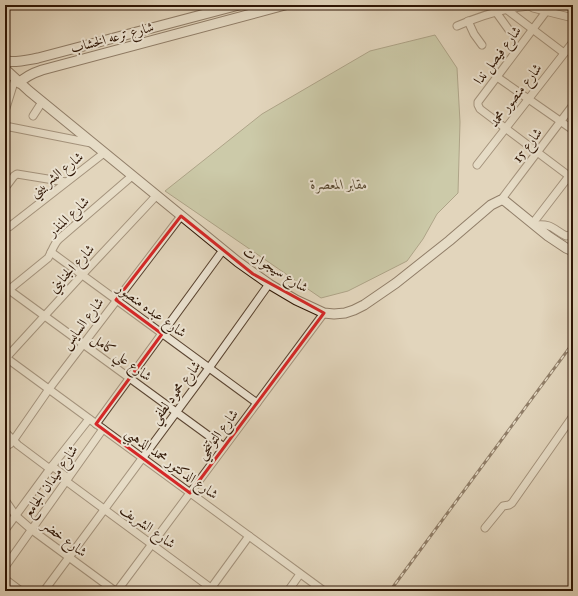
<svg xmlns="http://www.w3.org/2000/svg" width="578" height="596" viewBox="0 0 578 596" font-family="'IM FELL Great Primer',Amiri,serif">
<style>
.green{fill:#b2bd92;stroke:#70694b}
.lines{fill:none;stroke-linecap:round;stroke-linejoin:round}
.street-casing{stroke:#5b4532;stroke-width:9}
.secondary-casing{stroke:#2e1504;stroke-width:11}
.street{stroke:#ece4d3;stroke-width:7}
.secondary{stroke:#ece4d3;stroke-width:9}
.rail-casing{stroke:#2e1504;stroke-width:3}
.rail{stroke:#ece4d3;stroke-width:1.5;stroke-dasharray:4.5;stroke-linecap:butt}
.marked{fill:none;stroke:#d62828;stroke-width:3;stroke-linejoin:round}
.labels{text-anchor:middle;stroke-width:4;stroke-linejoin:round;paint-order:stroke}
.street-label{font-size:14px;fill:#2e1504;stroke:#ece4d3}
.park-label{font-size:14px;font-style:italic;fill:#56472f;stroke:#ece4d3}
</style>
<rect width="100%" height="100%" fill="#e2d5bc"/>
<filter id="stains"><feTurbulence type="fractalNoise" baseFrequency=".005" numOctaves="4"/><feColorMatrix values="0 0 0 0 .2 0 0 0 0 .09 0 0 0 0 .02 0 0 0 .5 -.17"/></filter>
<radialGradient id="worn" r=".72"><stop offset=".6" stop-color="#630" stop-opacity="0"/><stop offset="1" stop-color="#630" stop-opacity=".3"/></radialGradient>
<!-- green -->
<path class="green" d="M435 35 457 68 460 122 458 193 437 214 423 239 407 261 348 291 321 298 165 191 262 114 370 51Z"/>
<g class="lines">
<defs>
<g id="street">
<path d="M528 5 533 8 573 18"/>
<path d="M551 5 478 102V105L480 109 573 179"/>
<path d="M506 9 564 53"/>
<path d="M496 12 509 30"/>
<path d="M468 21 474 34 482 45"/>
<path d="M457 26C480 16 504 8 529 6"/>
<path d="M497 77 573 130"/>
<path d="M6 108 15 79"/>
<path d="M33 116 42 102"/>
<path d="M5 126 91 143"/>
<path d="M477 165 573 42"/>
<path d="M5 188 14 176 17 174 66 182"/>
<path d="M501 200 573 105"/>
<path d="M533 223 573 171"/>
<path d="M535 225C551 223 553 229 566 236L570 235 573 232"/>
<path d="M5 228 9 227 104 153"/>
<path d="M51 252 257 403"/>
<path d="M5 287 224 447"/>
<path d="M5 293 48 258C52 252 53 245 59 239L132 176"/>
<path d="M5 357 324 591"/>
<path d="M5 359 82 275 156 196"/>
<path d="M96 424 223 250"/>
<path d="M5 432 18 445 50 469"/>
<path d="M5 447 10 444 15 438 49 389 181 216"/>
<path d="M52 466 68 478"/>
<path d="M66 481 215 591"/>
<path d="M5 500 16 516 32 530 115 591"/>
<path d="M485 528 503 506 509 505 512 503 573 416"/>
<path d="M5 530 52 466 89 419"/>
<path d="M5 567 103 429"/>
<path d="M5 579 21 591"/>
<path d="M44 591 209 368 269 284"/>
<path d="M117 591 324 313"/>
<path d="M209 591 249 536"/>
<path d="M288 591 300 574"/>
</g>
<g id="secondary">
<path d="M5 61C16 63 27 60 38 58L239 5"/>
<path d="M5 69 29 91 238 262 269 284 296 300 324 313 334 314 345 313 354 310 364 305 396 283 449 241 491 205 501 200 505 201 548 236 566 248 573 251"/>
<path d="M19 83C26 76 33 73 42 70L285 5"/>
</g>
</defs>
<!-- street casing -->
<use href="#street" class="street-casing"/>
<!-- secondary casing -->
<use href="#secondary" class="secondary-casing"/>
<!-- street -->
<use href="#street" class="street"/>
<!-- secondary -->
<use href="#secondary" class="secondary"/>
<defs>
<path id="rail" d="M390 591 573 343"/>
</defs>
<!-- rail casing -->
<use href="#rail" class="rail-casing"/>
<!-- rail -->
<use href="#rail" class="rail"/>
</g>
<!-- marked area -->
<path d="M0 0H578V596H0ZM181 216 253 274 324 313 190 493 96 424 162 334 116 300Z" fill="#e2d5bc" fill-opacity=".55" fill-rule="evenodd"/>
<path class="marked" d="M181 216 253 274 324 313 190 493 96 424 162 334 116 300Z"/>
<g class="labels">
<!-- street labels -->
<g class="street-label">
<text transform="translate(112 37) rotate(-15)" y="5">شارع ترعه الخشاب</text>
<text transform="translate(497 55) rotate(-53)" y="5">شارع فيصل ندا</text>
<text transform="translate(515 95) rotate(-52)" y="5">شارع منصور محمد</text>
<text transform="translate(527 145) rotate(-53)" y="5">شارع 15</text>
<text transform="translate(56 174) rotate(-38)" y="5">شارع الشربيني</text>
<text transform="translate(68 216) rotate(-43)" y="5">شارع المنذر</text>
<text transform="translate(71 268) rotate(-47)" y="5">شارع الجنايني</text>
<text transform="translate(276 269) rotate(32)" y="5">شارع سيجوارت</text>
<text transform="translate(152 310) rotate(36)" y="5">شارع عبده منصور</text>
<text transform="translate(82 323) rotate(-53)" y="5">شارع السايس</text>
<text transform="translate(122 357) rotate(36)" y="5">شارع علي كامل</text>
<text transform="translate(175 392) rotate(-53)" y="5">شارع محمود لطفي</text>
<text transform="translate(217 434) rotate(-53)" y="5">شارع التوتنجي</text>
<text transform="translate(172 463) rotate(36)" y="5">شارع الدكتور محمد الذهبي</text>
<text transform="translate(50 481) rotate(-55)" y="5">شارع ميدان الجامع</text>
<text transform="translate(148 526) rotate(36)" y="5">شارع الشريف</text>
<text transform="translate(65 538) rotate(37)" y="5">شارع خضر</text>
</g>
<!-- park labels -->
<g class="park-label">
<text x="339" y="189">مقابر المعصرة</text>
</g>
</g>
<!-- margin -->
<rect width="578" height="596" fill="none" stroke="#e2d5bc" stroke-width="20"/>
<rect x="6" y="6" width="566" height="584" fill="none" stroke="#2e1504" stroke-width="2"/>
<rect x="10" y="10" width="558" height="576" fill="none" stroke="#2e1504"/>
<rect width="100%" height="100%" filter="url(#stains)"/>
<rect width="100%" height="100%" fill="url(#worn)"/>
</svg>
